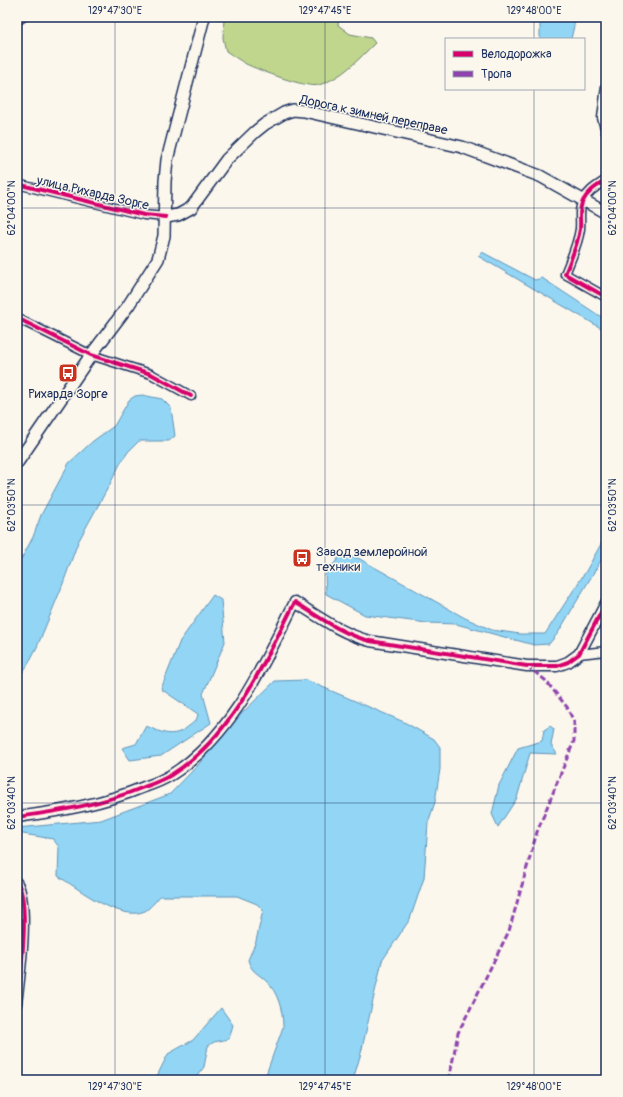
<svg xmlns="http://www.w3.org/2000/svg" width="623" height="1097" viewBox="0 0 623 1097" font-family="Pangolin,sans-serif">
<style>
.green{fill:#bfd68c;stroke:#6d8275}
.water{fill:#92d5f4;stroke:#6293b8}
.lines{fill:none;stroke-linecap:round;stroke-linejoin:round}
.minor-casing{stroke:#1b2f5e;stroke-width:11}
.tertiary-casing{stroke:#1b2f5e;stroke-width:13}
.secondary-casing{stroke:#1b2f5e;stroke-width:14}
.minor{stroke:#fbf7ec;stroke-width:8}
.tertiary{stroke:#fbf7ec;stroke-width:10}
.secondary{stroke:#fbf7ec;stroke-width:11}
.quiet{stroke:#8e44ad;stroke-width:3;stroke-dasharray:6 3;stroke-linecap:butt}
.cycleway-casing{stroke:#fbf7ec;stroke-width:6}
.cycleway{stroke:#d6006c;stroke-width:4}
.ticks{fill:none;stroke:#1b2f5e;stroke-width:1;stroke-opacity:0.45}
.labels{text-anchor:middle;stroke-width:3;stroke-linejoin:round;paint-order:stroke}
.street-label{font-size:13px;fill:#1b2f5e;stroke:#fbf7ec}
.poi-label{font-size:13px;fill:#1b2f5e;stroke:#fbf7ec}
.neatline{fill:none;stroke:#1b2f5e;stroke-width:1.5}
.ticks-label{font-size:10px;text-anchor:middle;fill:#1b2f5e}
</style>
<rect width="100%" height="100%" fill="#fbf7ec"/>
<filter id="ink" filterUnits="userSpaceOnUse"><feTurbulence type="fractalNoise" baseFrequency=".025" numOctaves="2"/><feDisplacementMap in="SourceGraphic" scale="8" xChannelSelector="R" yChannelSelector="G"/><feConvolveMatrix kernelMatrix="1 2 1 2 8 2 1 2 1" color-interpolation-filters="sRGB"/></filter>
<g filter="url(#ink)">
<!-- green -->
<path class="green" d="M224 17H339L338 25 350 34 371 38 375 43C359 59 342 78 319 85 307 89 259 70 246 64 239 60 232 55 226 51L223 38Z"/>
<!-- water -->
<g class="water">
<path d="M540 17H576L571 39H540Z"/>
<path d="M482 252 535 280 542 278 606 320V331L478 256Z"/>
<path d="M142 395 162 399 171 408 175 436 169 441H139L128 452 120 464 110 484 78 542 61 589 37 647 27 666 17 680V567L33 537 41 515 69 463 93 441 114 426 129 400 135 396Z"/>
<path d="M606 535V552L558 633 549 644 534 645 456 624 427 623 365 615 326 594 325 575 340 556 358 558 465 618 492 630 520 634H545L586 571Z"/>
<path d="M213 595 221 600 225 642 203 694 211 723 161 756 130 760 122 748 136 744 146 726C163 733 173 739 189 726 194 722 197 720 198 714L161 689 180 641Z"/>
<path d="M306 680 404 722 434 739 440 747V769L435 802 428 823 424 878 410 919 382 961 361 1053 353 1080H264L283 1027C283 1011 278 992 266 981 257 972 252 973 248 960L256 941 263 910 257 904 237 896H160C156 901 150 908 145 911 120 922 79 889 58 876L59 847 53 839 17 833V828L101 820 170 794 198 765 232 723 275 681Z"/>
<path d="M550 726 554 729 551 745 557 754 530 753 517 798 498 827 492 814 499 785 518 748 542 741 544 730Z"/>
<path d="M221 1008 233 1025 229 1039 214 1042 208 1046 204 1067 194 1080H155L168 1054 193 1040Z"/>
</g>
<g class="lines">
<defs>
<g id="minor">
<path d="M17 21 23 17"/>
<path d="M606 86 602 118 606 132"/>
<path d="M606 180C597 186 588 191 583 201 578 209 581 219 580 229 578 244 571 259 565 274L606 297"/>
<path d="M17 184 144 215 166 217"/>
<path d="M17 318 91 355 151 374 191 396"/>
<path d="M579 654 606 651"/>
<path d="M17 882C31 901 20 980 17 1004"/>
</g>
<path id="tertiary" d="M17 817C61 811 103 804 144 787 153 784 163 780 171 775 232 737 264 663 295 602 319 617 342 634 370 641L527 666H557L568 662 579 654 606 603"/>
<g id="secondary">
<path d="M166 217 178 215 191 208 227 159 255 132 265 124 284 113 293 110 304 111 462 147 540 176 606 213"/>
<path d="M17 463 91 355 128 306 158 259 164 236 165 181 167 160 204 17"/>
</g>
</defs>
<!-- minor casing -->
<use href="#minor" class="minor-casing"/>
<!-- tertiary casing -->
<use href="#tertiary" class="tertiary-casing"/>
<!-- secondary casing -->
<use href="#secondary" class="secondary-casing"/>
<!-- minor -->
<use href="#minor" class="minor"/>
<!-- tertiary -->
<use href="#tertiary" class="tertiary"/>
<!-- secondary -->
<use href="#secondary" class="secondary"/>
<!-- quiet -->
<path class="quiet" d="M449 1080 458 1033 509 931 537 832 574 741V722L567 707 545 680 527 666"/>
<defs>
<g id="cycleway">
<path d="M606 180C597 186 588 191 583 201 578 209 581 219 580 229 578 244 571 259 565 274L606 297"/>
<path d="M17 184 144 215 166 217"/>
<path d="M17 318 91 355 151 374 191 396"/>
<path d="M17 817C61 811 103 804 144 787 153 784 163 780 171 775 232 737 264 663 295 602 319 617 342 634 370 641L527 666H557L568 662 579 654 606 603"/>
<path d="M17 882C31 901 20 980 17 1004"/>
</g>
</defs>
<!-- cycleway casing -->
<use href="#cycleway" class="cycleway-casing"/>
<!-- cycleway -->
<use href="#cycleway" class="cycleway"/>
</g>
</g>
<!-- ticks -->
<path class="ticks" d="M115 17V1080M325 17V1080M534 17V39M534 89V1080M17 208H606M17 505H606M17 803H606"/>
<!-- icons -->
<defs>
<symbol id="bus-square" viewBox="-11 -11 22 22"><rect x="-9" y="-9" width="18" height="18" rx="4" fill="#c8321e" stroke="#fbf7ec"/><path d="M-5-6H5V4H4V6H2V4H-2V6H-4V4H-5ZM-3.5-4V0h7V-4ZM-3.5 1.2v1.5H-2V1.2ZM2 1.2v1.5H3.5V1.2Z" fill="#fff"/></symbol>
</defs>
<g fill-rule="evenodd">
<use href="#bus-square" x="57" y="362" width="22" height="22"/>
<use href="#bus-square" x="291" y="547" width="22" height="22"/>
</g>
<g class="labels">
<!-- street labels -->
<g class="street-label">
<text transform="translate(374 114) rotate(12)" y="5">Дорога к зимней переправе</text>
<text transform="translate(93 192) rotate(13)" y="5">улица Рихарда Зорге</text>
</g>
<!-- poi labels -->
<g class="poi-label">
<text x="68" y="398">Рихарда Зорге</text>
<text x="316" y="556" text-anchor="start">Завод землеройной<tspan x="316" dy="15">техники</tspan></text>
</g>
</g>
<!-- margin -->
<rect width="623" height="1097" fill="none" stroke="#fbf7ec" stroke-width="44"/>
<!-- legend -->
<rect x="445" y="38" width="140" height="52" fill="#fbf7ec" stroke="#a1a7b3"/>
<rect x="453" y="51" width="20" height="6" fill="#d6006c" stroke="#a1a7b3"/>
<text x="481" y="58" font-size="12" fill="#1b2f5e">Велодорожка</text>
<rect x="453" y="71" width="20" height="6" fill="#8e44ad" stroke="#a1a7b3"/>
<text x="481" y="78" font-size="12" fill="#1b2f5e">Тропа</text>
<rect x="22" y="22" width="579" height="1053" class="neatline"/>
<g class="ticks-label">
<text x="115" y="14">129°47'30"E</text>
<text x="325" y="14">129°47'45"E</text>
<text x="534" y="14">129°48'00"E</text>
<text transform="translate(11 208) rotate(-90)" y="4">62°04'00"N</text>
<text transform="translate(612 208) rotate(-90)" y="4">62°04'00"N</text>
<text transform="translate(11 505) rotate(-90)" y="4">62°03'50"N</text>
<text transform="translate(612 505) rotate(-90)" y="4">62°03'50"N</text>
<text transform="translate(11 803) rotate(-90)" y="4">62°03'40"N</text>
<text transform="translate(612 803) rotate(-90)" y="4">62°03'40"N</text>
<text x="115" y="1090">129°47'30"E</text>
<text x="325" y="1090">129°47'45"E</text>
<text x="534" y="1090">129°48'00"E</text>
</g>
</svg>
